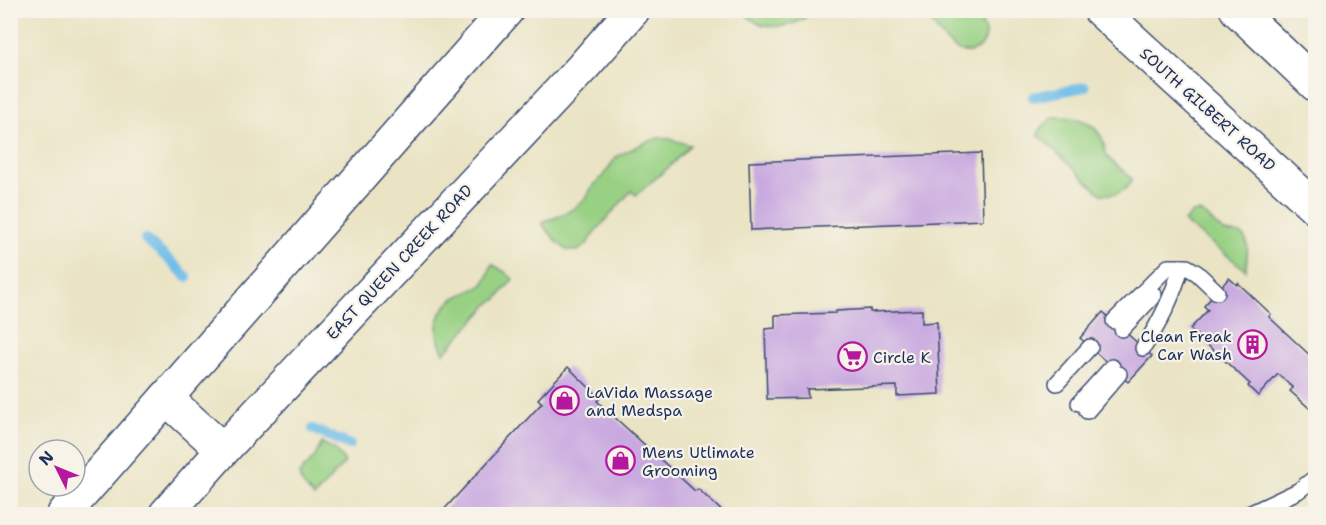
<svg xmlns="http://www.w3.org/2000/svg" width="1326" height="525" viewBox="0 0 1326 525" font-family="'Shantell Sans',sans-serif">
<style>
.green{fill:#99d184;stroke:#5a8071;stroke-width:1.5}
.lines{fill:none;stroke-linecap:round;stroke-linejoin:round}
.stream{stroke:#6dbde8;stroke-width:10}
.building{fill:#c9aae0}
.lane-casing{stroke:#3a4a6d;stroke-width:18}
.primary-casing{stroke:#3a4a6d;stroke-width:36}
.lane{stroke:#fff;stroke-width:15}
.primary{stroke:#fff;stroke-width:33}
.labels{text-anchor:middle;stroke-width:4.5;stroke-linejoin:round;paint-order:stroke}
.street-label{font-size:16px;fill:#1b2f5e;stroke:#f7f3e8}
.poi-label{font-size:16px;fill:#1b2f5e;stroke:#f7f3e8;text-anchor:start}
</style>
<rect width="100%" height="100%" fill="#f7f3e8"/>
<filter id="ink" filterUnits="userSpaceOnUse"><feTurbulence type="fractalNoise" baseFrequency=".0167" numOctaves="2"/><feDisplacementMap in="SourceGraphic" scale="12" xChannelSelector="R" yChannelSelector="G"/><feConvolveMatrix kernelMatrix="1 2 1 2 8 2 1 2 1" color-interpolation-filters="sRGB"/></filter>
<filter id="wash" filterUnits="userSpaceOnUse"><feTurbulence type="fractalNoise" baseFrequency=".008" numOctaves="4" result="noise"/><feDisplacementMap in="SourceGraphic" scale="24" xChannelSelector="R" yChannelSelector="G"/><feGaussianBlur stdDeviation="1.35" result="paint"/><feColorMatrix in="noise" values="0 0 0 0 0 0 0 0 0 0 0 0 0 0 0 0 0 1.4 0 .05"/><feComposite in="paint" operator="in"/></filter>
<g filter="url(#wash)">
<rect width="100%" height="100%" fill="#eae4c5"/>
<!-- green -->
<g class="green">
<path d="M743 11H813C794 30 760 33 743 11Z"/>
<path d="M921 11H970C976 16 985 25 985 34 986 50 966 57 955 49 941 40 933 22 921 11Z"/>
<path d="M1053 117C1074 117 1091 118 1102 138 1105 144 1104 151 1107 156 1112 164 1125 170 1132 179 1126 193 1116 195 1101 194L1038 135C1040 127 1047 123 1053 117Z"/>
<path d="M659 138 670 139 690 145 669 167 636 195 631 191 596 231 586 245 578 251 567 250 556 241 543 225V221L555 218 575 208 586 198 592 187 604 175 616 157 646 142Z"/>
<path d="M1199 212C1211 217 1215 227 1225 232 1230 234 1235 232 1240 234 1252 239 1246 259 1246 270L1184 222 1192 213Z"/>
<path d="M492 264 505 272 513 279 496 300 492 301 444 353C436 336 433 327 443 310 447 304 451 300 457 297 465 292 474 291 482 285 488 280 489 271 492 264Z"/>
<path d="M322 443 334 449 345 462 314 497 301 482 299 474 314 458Z"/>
</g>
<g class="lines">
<!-- stream -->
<g class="stream">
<path d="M1033 97 1085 87"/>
<path d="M145 239 175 265 187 277"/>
<path d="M313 429 350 445"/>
</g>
</g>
<g id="blocks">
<!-- building -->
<g class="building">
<path d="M981 153 983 220 751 230 749 162Z"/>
<path d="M1229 278 1237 285 1238 283 1271 314 1269 317 1316 361V414L1290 391 1293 388 1278 374 1258 396 1248 386 1250 384 1190 329 1208 310 1204 306Z"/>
<path d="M870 309V312L922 310V323L937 322 940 394 897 396V386L807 389 808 398 767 399 765 329 775 328V315L836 313V311Z"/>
<path d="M1103 312 1152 356 1128 382 1080 338Z"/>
<path d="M568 367 600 398 597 401 695 491 698 489 725 514H440L542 403 538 399Z"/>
</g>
</g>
</g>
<g filter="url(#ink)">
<use href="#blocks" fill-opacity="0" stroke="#3a4a6d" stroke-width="1.5"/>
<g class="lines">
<defs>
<g id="lane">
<path d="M1114 321 1168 267H1187L1197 273 1217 292"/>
<path d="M1122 329 1154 295"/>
<path d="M1143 348C1160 323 1173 296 1181 267"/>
<path d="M1057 383 1090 347"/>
<path d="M1079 403 1112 367"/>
<path d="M1087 411 1119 374"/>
<path d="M1249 514 1298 491 1316 477"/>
</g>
<g id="primary">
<path d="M1100 10 1316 208"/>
<path d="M1237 10 1316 85"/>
<path d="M166 398 223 450"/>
<path d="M64 514 507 10"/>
<path d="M166 514 223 450 582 68 633 10"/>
</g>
</defs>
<!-- lane casing -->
<use href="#lane" class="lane-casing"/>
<!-- primary casing -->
<use href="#primary" class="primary-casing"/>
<!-- lane -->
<use href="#lane" class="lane"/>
<!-- primary -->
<use href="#primary" class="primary"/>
</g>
</g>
<!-- icons -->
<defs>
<symbol id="building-ring" viewBox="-11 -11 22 22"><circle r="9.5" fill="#f7f3e8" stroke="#b5179e" stroke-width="1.5"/><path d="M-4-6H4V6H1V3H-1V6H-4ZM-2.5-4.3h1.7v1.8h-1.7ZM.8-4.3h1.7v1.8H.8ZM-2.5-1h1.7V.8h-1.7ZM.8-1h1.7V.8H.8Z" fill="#b5179e"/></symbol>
<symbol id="supermarket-ring" viewBox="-11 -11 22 22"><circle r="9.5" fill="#f7f3e8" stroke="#b5179e" stroke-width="1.5"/><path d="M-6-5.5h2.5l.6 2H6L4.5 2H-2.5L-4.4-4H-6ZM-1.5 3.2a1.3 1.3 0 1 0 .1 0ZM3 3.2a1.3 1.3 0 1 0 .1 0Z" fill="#b5179e"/></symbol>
<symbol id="shop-ring" viewBox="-11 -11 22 22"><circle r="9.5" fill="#f7f3e8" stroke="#b5179e" stroke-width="1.5"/><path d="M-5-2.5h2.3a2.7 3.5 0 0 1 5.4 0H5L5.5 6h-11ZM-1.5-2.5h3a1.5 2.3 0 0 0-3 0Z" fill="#b5179e"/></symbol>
</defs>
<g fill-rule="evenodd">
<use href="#building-ring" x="1236" y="328" width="33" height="33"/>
<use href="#supermarket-ring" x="836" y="340" width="33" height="33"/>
<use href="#shop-ring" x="548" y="384" width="33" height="33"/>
<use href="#shop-ring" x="604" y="444" width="33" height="33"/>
</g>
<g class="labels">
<!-- street labels -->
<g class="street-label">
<text transform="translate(1208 109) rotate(42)" y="6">SOUTH GILBERT ROAD</text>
<text transform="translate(399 262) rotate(-47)" y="6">EAST QUEEN CREEK ROAD</text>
</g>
<!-- poi labels -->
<g class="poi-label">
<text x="1232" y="342" text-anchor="end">Clean Freak<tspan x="1232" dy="18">Car Wash</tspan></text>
<text x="873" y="363">Circle K</text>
<text x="586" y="398">LaVida Massage<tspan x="586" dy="18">and Medspa</tspan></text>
<text x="642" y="458">Mens Utlimate<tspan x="642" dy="18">Grooming</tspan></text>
</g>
</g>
<!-- margin -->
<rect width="1326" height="525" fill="none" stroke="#f7f3e8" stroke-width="36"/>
<!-- north arrow -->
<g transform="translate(57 468) rotate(313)"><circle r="28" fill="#f7f3e8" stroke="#9fa5b1" stroke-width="1.5"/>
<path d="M0-4.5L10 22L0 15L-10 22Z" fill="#b5179e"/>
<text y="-9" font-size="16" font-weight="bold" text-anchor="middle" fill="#1b2f5e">N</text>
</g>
</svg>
